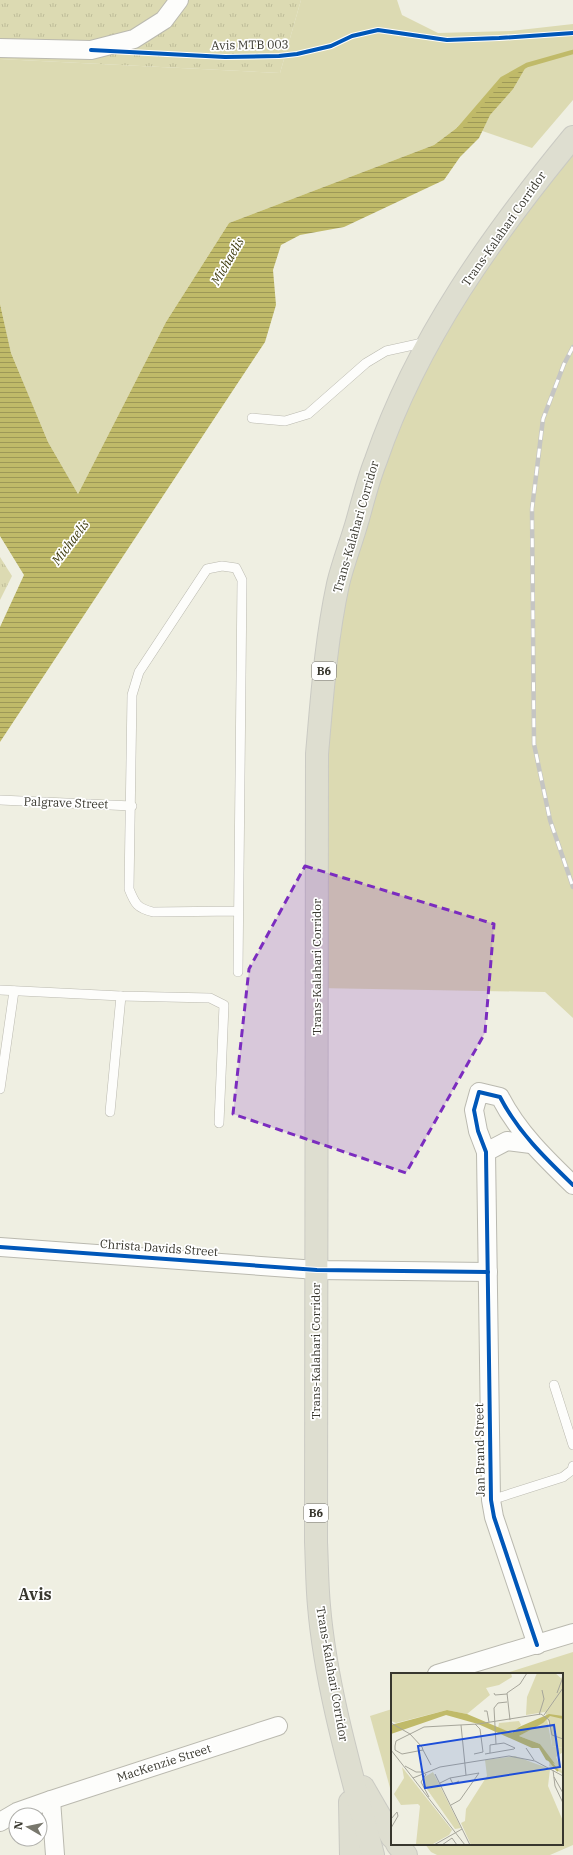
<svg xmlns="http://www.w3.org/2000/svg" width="573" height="1855" viewBox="0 0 573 1855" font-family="'IBM Plex Serif',serif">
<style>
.green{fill:#dcdab2}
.park{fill:url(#park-tufts)}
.water{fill:url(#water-rules)}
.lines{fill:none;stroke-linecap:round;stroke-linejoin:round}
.stream{stroke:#c0ba69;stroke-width:4.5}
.service-casing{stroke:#bab9af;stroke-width:10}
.minor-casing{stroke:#bab9af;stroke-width:20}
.trunk-casing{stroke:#cacac3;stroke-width:24}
.service{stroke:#fdfdfb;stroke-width:9}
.minor{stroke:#fdfdfb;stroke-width:18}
.trunk{stroke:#deded0;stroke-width:22}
.rail-casing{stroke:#c5c5c3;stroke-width:4.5}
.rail{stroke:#fff;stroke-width:3;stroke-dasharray:9;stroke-linecap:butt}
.cycleway-casing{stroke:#fff;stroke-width:6}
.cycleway{stroke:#0057b8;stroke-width:4}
.marked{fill:#7b2cbf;fill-opacity:0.2;stroke:#7b2cbf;stroke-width:3;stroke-dasharray:8 5;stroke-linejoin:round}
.labels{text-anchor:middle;stroke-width:3.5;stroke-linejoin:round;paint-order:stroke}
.shield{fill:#fff;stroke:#74736d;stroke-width:1}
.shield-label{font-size:11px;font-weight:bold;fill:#38372e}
.street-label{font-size:12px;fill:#38372e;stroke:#fff}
.water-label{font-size:13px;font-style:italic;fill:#3b3709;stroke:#fff}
.district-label{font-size:16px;font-weight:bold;fill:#38372e;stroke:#fff}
.inset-river{fill:none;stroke:#c0ba69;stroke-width:2}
.inset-road{fill:none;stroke:#a6a59a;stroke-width:1}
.view{fill:#1d4ed8;fill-opacity:0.15;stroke:#1d4ed8;stroke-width:2}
.inset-edge{fill:none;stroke:#38372e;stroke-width:2}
</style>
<defs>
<pattern id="park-tufts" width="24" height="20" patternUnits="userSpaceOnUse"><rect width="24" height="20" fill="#dcdab2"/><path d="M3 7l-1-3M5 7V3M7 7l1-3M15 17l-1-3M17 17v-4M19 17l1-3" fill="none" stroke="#bebc99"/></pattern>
<pattern id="water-rules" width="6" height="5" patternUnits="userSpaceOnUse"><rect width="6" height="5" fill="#c0ba69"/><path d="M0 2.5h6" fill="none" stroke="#9d9857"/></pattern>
</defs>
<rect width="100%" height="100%" fill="#efefe2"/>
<!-- green -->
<g class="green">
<path d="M301 0H397L402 15 438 33 511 31 573 24V100L532 148 462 124 434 145 229 223 166 322 78 494 48 442 11 353 0 304V59L280 73Z"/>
<path d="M573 137V1018L545 992 317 988 324 669 406 388Z"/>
<path d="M573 1652V1845L550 1855H437L431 1852 425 1844H562V1674H503Z"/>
<path d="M392 1709V1795L370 1716Z"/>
</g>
<!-- park -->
<g class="park">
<path d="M0 0H301L280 73 0 59Z"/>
<path d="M0 557 12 576 0 600Z"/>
</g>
<!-- water -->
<path class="water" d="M527 65 513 89 490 115 479 138 460 157 444 180 344 227 300 235 281 245 273 270 276 305 265 342 0 742V627L24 575 0 536V304L11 353 48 442 78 494 166 322 229 223 434 145 462 124 502 79Z"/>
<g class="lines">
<!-- stream -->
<path class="stream" d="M459 129 502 79 527 65 573 52"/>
<defs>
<g id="service">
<path d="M252 418 285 421 308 414 366 363 386 351 427 342"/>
<path d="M0 800 132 806"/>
<path d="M238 972 242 580 236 568 222 566 207 569 139 672 132 695 129 889C135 904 137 908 153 912L238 911"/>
<path d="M0 990 121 996 210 998 224 1005 219 1123"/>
<path d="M0 1089 14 991"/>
<path d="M110 1112 121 996"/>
<path d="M554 1385 573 1445"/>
<path d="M491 1500 563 1477 572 1470 573 1466"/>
</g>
<g id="minor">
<path d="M0 48 91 50 134 39 164 20 179 0"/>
<path d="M486 1152 507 1141 531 1144"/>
<path d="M0 1247 317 1270 488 1272"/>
<path d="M537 1645 494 1517 491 1500 486 1152 478 1131 474 1110 479 1092 500 1097C518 1132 545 1158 573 1185"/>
<path d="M437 1674 573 1633"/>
<path d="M51 1800 55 1855"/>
<path d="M0 1822 17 1812 51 1800 278 1726"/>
</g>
<g id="trunk">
<path d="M363 1787 392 1837"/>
<path d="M350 1802 351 1855"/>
<path d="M397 1844 406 1855"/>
<path d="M373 1855C352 1775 326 1689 319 1606 317 1585 317 1563 316 1542L317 754C322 697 326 640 338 584 343 563 351 543 357 522 363 501 368 480 376 460 417 340 493 234 573 137"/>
</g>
</defs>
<!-- service casing -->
<use href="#service" class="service-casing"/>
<!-- minor casing -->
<use href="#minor" class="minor-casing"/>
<!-- trunk casing -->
<use href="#trunk" class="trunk-casing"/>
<!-- service -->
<use href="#service" class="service"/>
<!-- minor -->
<use href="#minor" class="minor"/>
<!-- trunk -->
<use href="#trunk" class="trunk"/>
<defs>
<path id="rail" d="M573 347 564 364 543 419 532 509 534 744 550 820 573 887"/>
</defs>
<!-- rail casing -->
<use href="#rail" class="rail-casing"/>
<!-- rail -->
<use href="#rail" class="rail"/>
<defs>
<g id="cycleway">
<path d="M91 50 225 57 279 56 297 54 331 46 352 36 378 30 447 40 499 38 573 33"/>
<path d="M0 1247 317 1270 488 1272"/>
<path d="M537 1645 494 1517 491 1500 486 1152 478 1131 474 1110 479 1092 500 1097C518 1132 545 1158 573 1185"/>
</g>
</defs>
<!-- cycleway casing -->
<use href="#cycleway" class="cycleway-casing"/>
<!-- cycleway -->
<use href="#cycleway" class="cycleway"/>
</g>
<!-- marked area -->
<path class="marked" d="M305 866 494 924 485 1033 406 1173 233 1114 249 969Z"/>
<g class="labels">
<!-- shield labels -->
<g class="shield">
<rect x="312" y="662" width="24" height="18" rx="3"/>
<rect x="304" y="1504" width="24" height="18" rx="3"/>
</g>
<g class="shield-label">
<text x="324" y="675">B6</text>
<text x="316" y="1517">B6</text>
</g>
<!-- street labels -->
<g class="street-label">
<text transform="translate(250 45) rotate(-1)" y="4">Avis MTB 003</text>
<text transform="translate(504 229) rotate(-55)" y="4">Trans-Kalahari Corridor</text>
<text transform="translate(356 527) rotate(-74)" y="4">Trans-Kalahari Corridor</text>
<text transform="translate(66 803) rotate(2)" y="4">Palgrave Street</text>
<text transform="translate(317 967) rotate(-90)" y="4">Trans-Kalahari Corridor</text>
<text transform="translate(159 1248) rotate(4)" y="4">Christa Davids Street</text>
<text transform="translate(316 1351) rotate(-90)" y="4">Trans-Kalahari Corridor</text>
<text transform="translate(480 1450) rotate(-91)" y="4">Jan Brand Street</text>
<text transform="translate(332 1674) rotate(80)" y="4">Trans-Kalahari Corridor</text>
<text transform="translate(164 1763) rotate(-18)" y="4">MacKenzie Street</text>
</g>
<!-- water labels -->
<g class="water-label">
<text transform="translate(227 261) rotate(-60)" y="5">Michaelis</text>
<text transform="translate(70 542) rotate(-53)" y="5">Michaelis</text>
</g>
<!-- district labels -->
<g class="district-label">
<text x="35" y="1600">Avis</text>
</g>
</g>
<!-- overview -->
<g transform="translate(391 1673)">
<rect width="172" height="172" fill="#efefe2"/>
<path d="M0 0H120L121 4 108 12 95 15 99 22 76 41 56 37 5 50 0 48ZM146 0H164L171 6 164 26 154 39 135 42 136 24ZM156 46 161 73 172 75V79L165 84 172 101 158 93 159 87 149 71 128 63ZM124 83 159 96 157 113 172 148V172H80L70 150 74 148 75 136 96 103 94 87ZM11 94 61 157 58 162 42 171H25L29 133 27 131 10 132 3 121 13 105ZM42 99 70 155 64 156 33 112 32 105Z" fill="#dcdab2"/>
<path d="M172 2V75L161 73 158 49 154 39 164 26 165 14ZM128 48 130 52 121 60 107 55 108 50Z" fill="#dcdab2"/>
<path d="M56 37 76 41 121 60 128 54 158 41 172 43V46L159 43 152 50 128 63 149 71 164 91 155 87 148 75H141L87 51 55 42 0 61V52Z" fill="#c0ba69"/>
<path class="inset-river" d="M158 87 167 98"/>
<path class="inset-road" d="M103 20 104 22 116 21M166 20 172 4M93 38H96L98 49M148 42 153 26 151 17M153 42 172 15M119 47 116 20 129 11 136 0M0 50 19 61 33 54 87 51 150 41 158 47 161 62 172 66M70 52 75 102M105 71 103 35 107 30 116 29M135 75 143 87M0 77 22 105 49 94 118 83 144 88 172 103M32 77 11 81 4 77V73L5 68 19 61 31 74 32 77 40 92M83 81 92 79 89 56 84 51M94 81 123 76 124 75 113 70 99 72V80M14 93 25 99H33M162 97 164 113 172 130M35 101 30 109 38 124M44 101 79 172M163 104 172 120M22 105 74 172M59 105 62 111 68 108M49 110 59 105 88 100 69 127 60 132M0 146 6 139 7 143 0 155M43 172 71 156M51 172 61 165 66 172"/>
<path class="view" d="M163 52 169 94 34 115 27 73Z"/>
<rect width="172" height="172" class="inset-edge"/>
</g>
<!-- north arrow -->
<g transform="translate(28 1827) rotate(279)"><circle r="19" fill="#ffffff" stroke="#afafab"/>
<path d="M0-3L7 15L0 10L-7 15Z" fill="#78776d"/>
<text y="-6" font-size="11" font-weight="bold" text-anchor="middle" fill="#38372e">N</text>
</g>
</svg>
